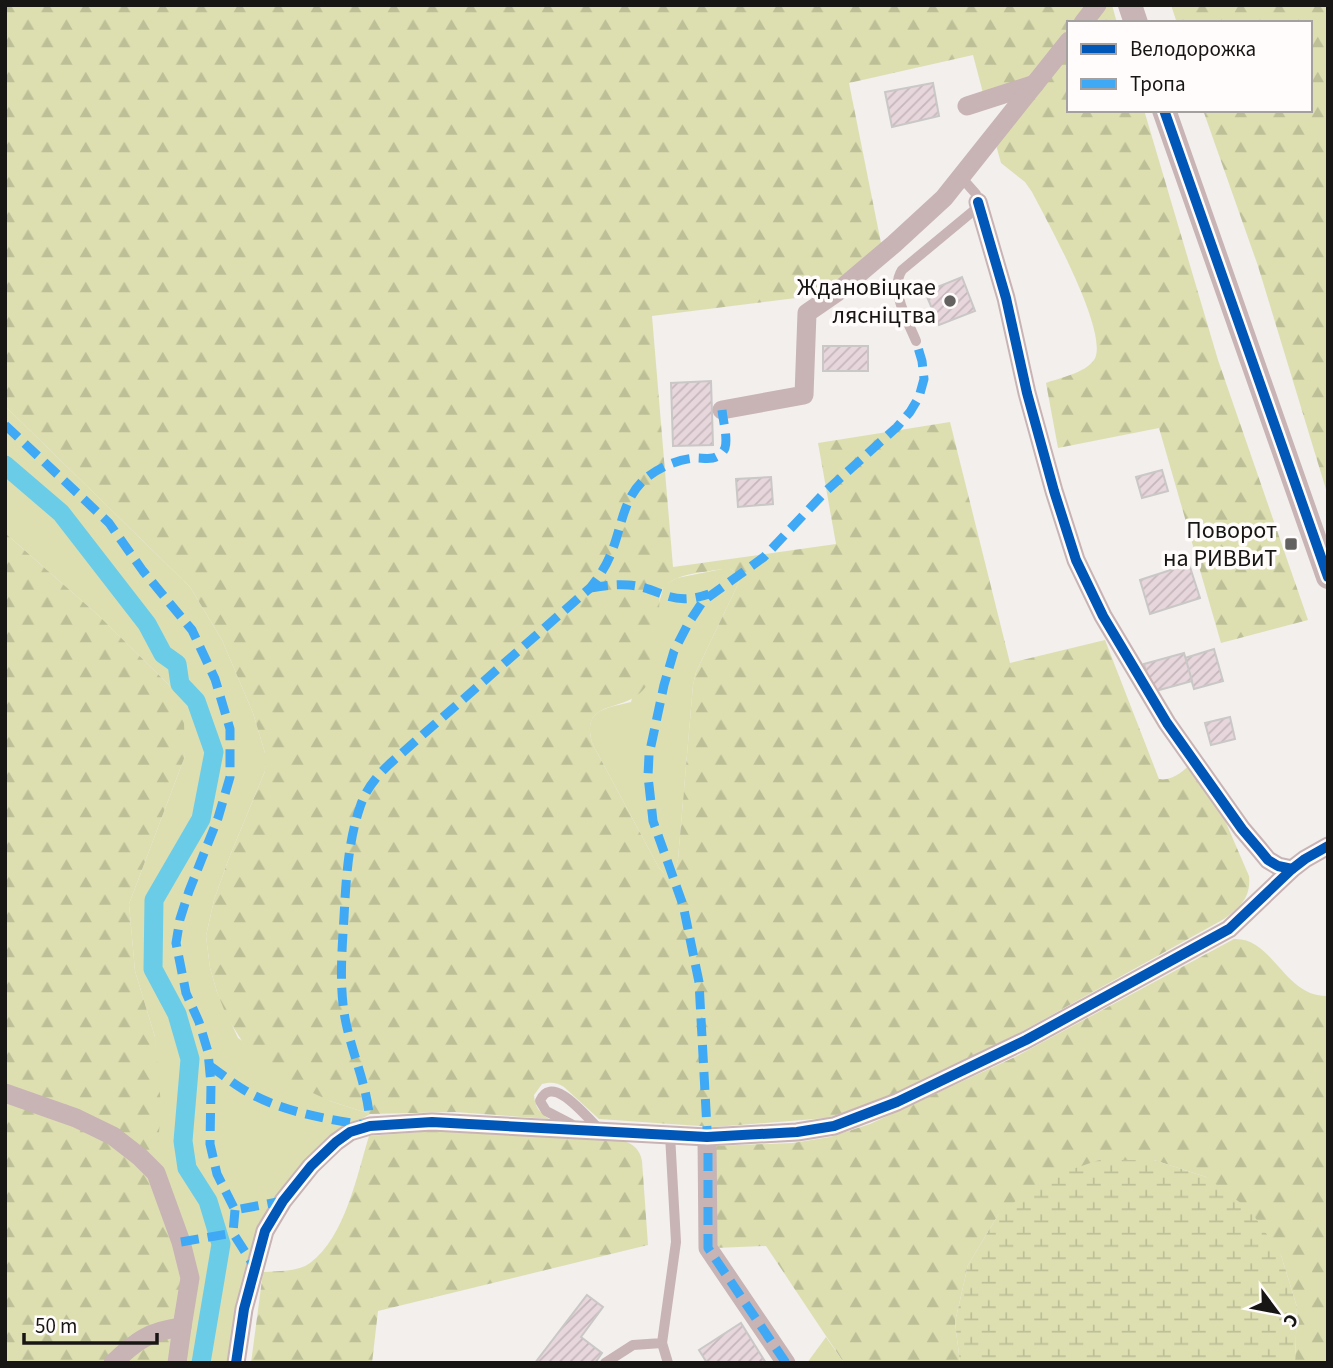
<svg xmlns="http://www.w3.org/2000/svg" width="1333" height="1368" viewBox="0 0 1333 1368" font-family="'Source Sans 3',sans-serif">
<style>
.grass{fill:#dddfb1}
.forest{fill:url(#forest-firs);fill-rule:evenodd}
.wetland{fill:url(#wetland-marsh)}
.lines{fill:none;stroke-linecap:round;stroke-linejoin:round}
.canal{stroke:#6bcce8;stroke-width:19}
.building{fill:url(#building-hatch);stroke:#cac7c7;stroke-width:2}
.service{stroke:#c8b3b5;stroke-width:10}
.minor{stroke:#c8b3b5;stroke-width:19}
.tertiary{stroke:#c8b3b5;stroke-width:24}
.quiet{stroke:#3fa9f5;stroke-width:9;stroke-dasharray:18 9;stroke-linecap:butt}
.cycleway-casing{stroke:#fffcfb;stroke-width:15}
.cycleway{stroke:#0057b8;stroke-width:10}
.poi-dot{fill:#646261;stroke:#fffcfb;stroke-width:2.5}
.labels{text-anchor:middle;stroke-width:7;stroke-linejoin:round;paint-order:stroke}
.poi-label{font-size:24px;fill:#181615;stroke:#fffcfb;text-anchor:end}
</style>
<defs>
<pattern id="forest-firs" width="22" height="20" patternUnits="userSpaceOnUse" patternTransform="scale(1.75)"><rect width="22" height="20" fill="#dddfb1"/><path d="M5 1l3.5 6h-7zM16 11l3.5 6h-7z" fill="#bdbf97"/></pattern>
<pattern id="wetland-marsh" width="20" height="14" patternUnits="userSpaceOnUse" patternTransform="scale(1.75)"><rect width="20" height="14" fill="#dddfb1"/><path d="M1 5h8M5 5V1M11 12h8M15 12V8" fill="none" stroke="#bdbf97"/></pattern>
<pattern id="building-hatch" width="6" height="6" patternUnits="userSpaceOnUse" patternTransform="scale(1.75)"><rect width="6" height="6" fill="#e7d6db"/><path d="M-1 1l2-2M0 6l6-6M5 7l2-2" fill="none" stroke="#c5b7bb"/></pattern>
</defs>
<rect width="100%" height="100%" fill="#f2efed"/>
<!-- grass -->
<g class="grass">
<path d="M5 406 190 587 222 640 253 713 265 753V771L229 858 214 900 206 936 210 968 217 992 238 1038 330 1101 370 1114 333 1136 277 1197 228 1363H179L157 1164 155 1037 135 971 129 904 185 756 169 685 98 615 5 533Z"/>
<path d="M722 569H730L737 573 739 582 696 672 693 685 678 859 676 868 671 873H664L659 868 592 743C583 709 604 709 631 702L664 585 677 578Z"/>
<path d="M826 1337 844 1363H807Z"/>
</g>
<!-- forest -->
<g class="forest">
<path d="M5 5H1087L1073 23H1069V28L1029 80 983 93 973 55 849 83 883 253 836 293 652 316 673 567 836 544 818 443 950 422 1010 663 1105 640 1159 779C1174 782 1187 767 1198 758L1249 876C1251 898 1240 907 1224 919L1021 1032 894 1096 827 1118 714 1127 599 1119 564 1087C556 1082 551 1082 542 1084L534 1095C535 1107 539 1112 549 1119L455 1112 370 1114 330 1101 270 1073 250 1054 227 1017 217 992 210 968 206 936 214 900 229 858 265 771V753L253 713 222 640 190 587 5 406ZM722 569H730L737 573 739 582 696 672 693 685 678 859 676 868 671 873H664L659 868 592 743C580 698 623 714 644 689 659 672 658 617 660 593 669 573 702 573 722 569Z"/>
<path d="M1105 5H1112L1117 23H1091Z"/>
<path d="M1171 5H1328V496L1258 266 1203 110H1310V23H1177Z"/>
<path d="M1069 52V110H1144L1218 360 1308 620 1221 643 1159 428 1058 448 1046 383C1059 378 1085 373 1094 360 1111 335 1046 219 1032 192L1025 182 1001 163 996 145Z"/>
<path d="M5 533 98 615 169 685 184 723 185 756 129 904 135 971 155 1037 161 1106 156 1173 181 1242 180 1325 111 1363H5Z"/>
<path d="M1234 939C1273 937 1284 997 1328 996V1363H1295L1297 1307 1281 1255 1206 1177 1154 1160H1099L998 1215 968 1265 955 1322 960 1363H844L766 1246 714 1248 712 1146 793 1143 830 1137 870 1124 1015 1057Z"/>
<path d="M432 1131 623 1141C634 1144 640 1150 642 1161L648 1245 378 1311 372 1363H251L263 1272C278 1271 298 1272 310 1263 345 1237 357 1175 369 1136Z"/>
<path d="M180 1329 175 1363H115Z"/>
</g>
<!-- wetland -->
<path class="wetland" d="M1099 1160H1154L1206 1177 1250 1210 1281 1255 1297 1307 1295 1363H960L955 1322 968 1265 998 1215 1044 1179Z"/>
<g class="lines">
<!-- canal -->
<path class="canal" d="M5 465 61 513 147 624 163 654 177 664 180 684 196 701 214 752 201 819 154 900 153 969 177 1014 190 1059 183 1141 187 1168 208 1201 221 1244 201 1363"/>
</g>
<!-- building -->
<g class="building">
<path d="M933 83 939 116 892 127 885 92Z"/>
<path d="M962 277 975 311 939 325 925 292Z"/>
<rect x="823" y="346" width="45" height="25"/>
<path d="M711 381 713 445 673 446 671 383Z"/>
<path d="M1162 470 1168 491 1142 498 1136 477Z"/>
<path d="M771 477 773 504 738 507 736 479Z"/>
<path d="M1189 564 1200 598 1150 614 1140 580Z"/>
<path d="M1214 649 1223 681 1194 689 1185 658Z"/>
<path d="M1184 653 1192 681 1152 692 1144 664Z"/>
<path d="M1230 717 1235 739 1211 745 1205 723Z"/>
<path d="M587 1295 603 1307 581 1337 602 1353 595 1363H535Z"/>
<path d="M741 1323 766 1363H707L699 1350Z"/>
</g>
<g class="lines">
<!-- service -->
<g class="service">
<path d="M916 341C908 321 889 290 902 270L978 207 976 194 961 177"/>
<path d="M571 1124 546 1111 540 1101C552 1072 587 1118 600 1130"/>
<path d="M662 1343 668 1363"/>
<path d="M605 1363 633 1345 662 1343 676 1242 670 1135"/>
</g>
<!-- minor -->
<g class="minor">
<path d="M1083 23 1097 5"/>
<path d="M967 106 1035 84"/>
<path d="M978 202 1006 298 1027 393 1054 491 1076 560 1103 616 1167 723 1242 829 1259 849 1268 860 1278 866 1292 869"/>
<path d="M722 410 804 395 807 313 836 293 894 244 944 198 1069 41"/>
<path d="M5 1093 76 1118 113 1136 140 1157 156 1173 181 1242 190 1278 182 1327"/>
<path d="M707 1137 708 1248 786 1363"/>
<path d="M113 1363C136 1341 149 1331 182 1327L177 1363"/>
<path d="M236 1363 244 1309 265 1231 283 1201 311 1166 336 1142 350 1132 370 1126 432 1122 707 1137 797 1132 834 1126 897 1102 1026 1040 1229 929 1292 869 1305 859 1328 846"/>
</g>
<!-- tertiary -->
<g class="tertiary">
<path d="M1130 5 1136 23"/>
<path d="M1164 110 1328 577"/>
</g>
<!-- quiet -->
<g class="quiet">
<path d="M5 425 109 523 143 571 192 630 215 679 230 729V777L218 818 189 891 180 919 176 943 186 993 199 1022 208 1052 211 1084 210 1144 217 1174 235 1210 283 1201"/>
<path d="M590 588C602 586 615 584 628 585 662 587 668 608 709 594"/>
<path d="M210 1066C220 1073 230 1081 241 1088 279 1112 326 1119 370 1126 369 1089 352 1055 345 1018 339 985 342 950 344 917 346 880 348 842 360 807 366 788 379 773 394 760L590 588C598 578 605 568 610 556 622 529 622 498 646 478 660 467 678 459 696 458 702 458 707 459 713 458 717 457 723 453 725 448 728 438 723 421 722 410"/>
<path d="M235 1210 233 1233 254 1266"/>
<path d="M181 1242 233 1233"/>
<path d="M786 1363 708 1248V1147L699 982 683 905 653 821 648 776 649 755 664 685 674 651 688 624 703 601 764 557 826 491 897 427 910 412 919 397 924 379 922 361 916 341"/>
</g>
<defs>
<g id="cycleway">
<path d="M1164 110 1328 577"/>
<path d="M978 202 1006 298 1027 393 1054 491 1076 560 1103 616 1167 723 1242 829 1259 849 1268 860 1278 866 1292 869"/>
<path d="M236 1363 244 1309 265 1231 283 1201 311 1166 336 1142 350 1132 370 1126 432 1122 707 1137 797 1132 834 1126 897 1102 1026 1040 1229 929 1292 869 1305 859 1328 846"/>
</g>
</defs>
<!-- cycleway casing -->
<use href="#cycleway" class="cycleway-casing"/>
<!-- cycleway -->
<use href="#cycleway" class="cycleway"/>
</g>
<!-- markers -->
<g class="poi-dot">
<circle cx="950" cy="301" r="7"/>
<rect x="1284" y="537" width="14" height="14" rx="3.5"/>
</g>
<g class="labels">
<!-- poi labels -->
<g class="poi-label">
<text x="936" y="295">Ждановіцкае<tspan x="936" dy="28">лясніцтва</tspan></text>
<text x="1277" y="538">Поворот<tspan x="1277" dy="28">на РИВВиТ</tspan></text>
</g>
</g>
<!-- border -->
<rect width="1333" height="1368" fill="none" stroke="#181615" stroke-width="14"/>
<!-- legend -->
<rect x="1067" y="21" width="245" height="91" fill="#fffcfb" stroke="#a3a09f" stroke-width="2"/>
<rect x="1081" y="44" width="35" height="10" fill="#0057b8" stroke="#a3a09f" stroke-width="2"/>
<text x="1130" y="56" font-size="21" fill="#181615">Велодорожка</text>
<rect x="1081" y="79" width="35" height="10" fill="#3fa9f5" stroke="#a3a09f" stroke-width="2"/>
<text x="1130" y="91" font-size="21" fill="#181615">Тропа</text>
<!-- north arrow -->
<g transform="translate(1277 1312) rotate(122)" stroke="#fffcfb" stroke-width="5" paint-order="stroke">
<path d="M0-5L12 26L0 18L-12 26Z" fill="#181615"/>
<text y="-10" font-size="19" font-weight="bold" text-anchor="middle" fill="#181615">С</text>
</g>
<!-- scale -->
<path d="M24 1333v10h133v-10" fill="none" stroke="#181615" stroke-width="3.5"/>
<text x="35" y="1333" font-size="21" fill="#181615" stroke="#fffcfb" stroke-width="5" paint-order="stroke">50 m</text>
</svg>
